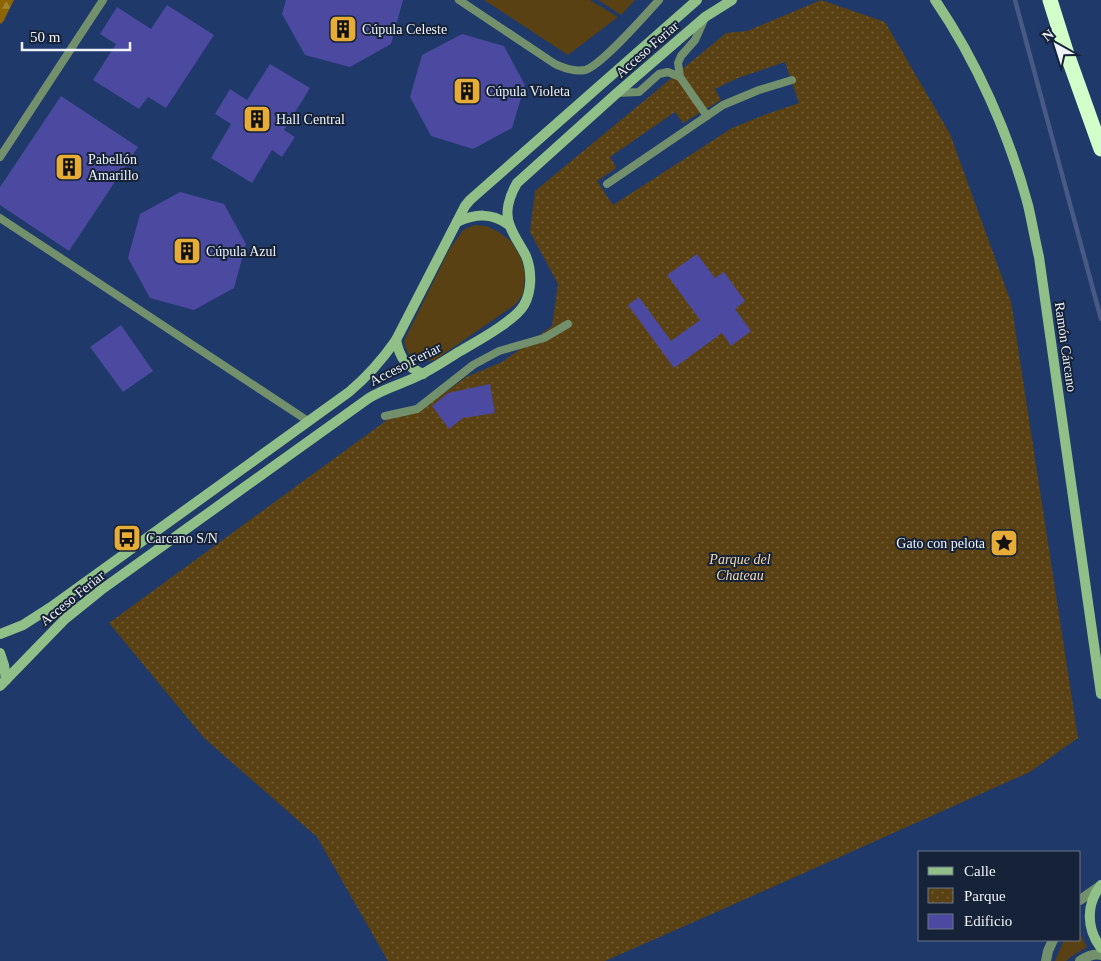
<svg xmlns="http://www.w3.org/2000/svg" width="1101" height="961" viewBox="0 0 1101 961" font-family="'Times New Roman',serif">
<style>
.grass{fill:#594113}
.forest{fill:url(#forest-firs)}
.park{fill:url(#park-dots);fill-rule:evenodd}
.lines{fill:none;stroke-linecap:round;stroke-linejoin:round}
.stream{stroke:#485a84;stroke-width:4.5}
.building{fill:#4c49a0}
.service{stroke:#73906d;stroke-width:8}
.tertiary{stroke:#73906d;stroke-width:10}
.secondary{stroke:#90c088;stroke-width:10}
.motorway{stroke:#d2feca;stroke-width:15}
.labels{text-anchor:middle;stroke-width:4;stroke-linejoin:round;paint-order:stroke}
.poi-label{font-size:14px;fill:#eff3f9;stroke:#152238;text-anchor:start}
.street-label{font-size:14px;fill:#eff3f9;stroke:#152238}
.park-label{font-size:14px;font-style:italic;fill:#f4d9ab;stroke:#152238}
</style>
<defs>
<pattern id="forest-firs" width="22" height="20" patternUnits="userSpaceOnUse" patternTransform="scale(1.25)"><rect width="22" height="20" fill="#8d6502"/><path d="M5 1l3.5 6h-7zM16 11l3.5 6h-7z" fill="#a38334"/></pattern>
<pattern id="park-dots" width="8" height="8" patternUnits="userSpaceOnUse" patternTransform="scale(1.25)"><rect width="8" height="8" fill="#594113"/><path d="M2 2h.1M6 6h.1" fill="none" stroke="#715d36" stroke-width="1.8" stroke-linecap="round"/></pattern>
</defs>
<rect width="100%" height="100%" fill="#1e396a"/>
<!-- grass -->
<g class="grass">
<path d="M484 0H590L618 17 568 55Z"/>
<path d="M598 0H635L621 15Z"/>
<path d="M474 225 486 226 497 231 511 241 521 258 525 274 523 294 516 304 435 360C415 363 409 361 404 341L449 250 463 230Z"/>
<path d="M1080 925 1081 935 1087 947 1072 956 1066 961H1055L1064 940H1080Z"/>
</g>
<!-- forest -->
<path class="forest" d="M0 0H14L3 22 0 24Z"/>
<!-- park -->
<path class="park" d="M821 0 885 22 950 134 1011 302 1078 738 1030 772 721 910 605 961H388L317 837 204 738 109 623 391 417 433 401 466 377 502 362 552 326 558 284 530 232 535 191 726 33 747 31ZM785 62 799 103 764 115 732 128 613 205 597 181 615 169 616 167 610 157 675 112 683 123 721 100 715 89 738 78Z"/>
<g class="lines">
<!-- stream -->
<path class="stream" d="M1015 0 1101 319"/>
</g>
<!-- building -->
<g class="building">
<path d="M286 0H403L391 44 350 67 305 55 282 14Z"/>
<path d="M167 5 214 35 166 108 148 97 139 109 93 80 116 44 100 34 117 7 151 29Z"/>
<path d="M462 34 504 46 525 85 512 128 473 149 431 136 410 97 422 55Z"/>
<path d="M270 64 310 88 284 130 295 137 282 157 272 150 252 183 211 158 231 124 215 114 230 89 247 100Z"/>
<path d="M61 96 138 147 69 251 0 205V187Z"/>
<path d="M180 192 224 204 246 244 234 288 194 310 150 298 128 258 140 214Z"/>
<path d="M697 254 715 278 724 272 745 301 735 309 751 331 731 346 722 333 674 368 628 305 639 297 671 341 700 320 667 275Z"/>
<path d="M121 325 153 371 123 392 90 347Z"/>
<path d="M490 384 495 413 463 418 449 429 432 406 448 393Z"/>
</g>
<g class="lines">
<!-- service -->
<g class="service">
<path d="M459 0 555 64C565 68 574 72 585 70 601 66 646 14 659 0"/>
<path d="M704 20 695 40 681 56 678 63 680 77 707 116"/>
<path d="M617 93 639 92 659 74 668 72 680 77"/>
<path d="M0 157 103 0"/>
<path d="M607 184 723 105 759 90 792 80"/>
<path d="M0 218 308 421"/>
<path d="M385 416 417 409 473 365 499 351 544 338 568 324"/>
</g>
<!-- tertiary -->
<g class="tertiary">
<path d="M1080 900 1100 886"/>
<path d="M1046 961 1048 951 1053 940"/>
<path d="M1080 961C1086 957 1093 953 1101 955"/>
</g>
<!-- secondary -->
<g class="secondary">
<path d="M935 0C976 60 1009 134 1028 205 1032 222 1035 240 1039 257L1101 694"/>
<path d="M457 222C475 214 491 212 509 225"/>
<path d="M396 340C400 359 406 366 423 374"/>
<path d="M0 634 23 625 51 607 349 392C367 377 382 360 396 340L465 206 470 200 697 0"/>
<path d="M0 653 4 665 6 680"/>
<path d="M0 686 65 619 101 590 369 398C387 387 406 383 424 373 435 367 446 360 457 353 474 343 515 321 524 305 532 291 532 271 526 256 521 246 514 237 510 226 504 212 510 195 517 183L617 93 705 17 732 0"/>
<path d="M1101 885C1086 904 1086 928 1101 948"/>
</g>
<!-- motorway -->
<path class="motorway" d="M1050 0 1066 51 1101 149"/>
</g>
<!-- icons -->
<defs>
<symbol id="building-square" viewBox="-11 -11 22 22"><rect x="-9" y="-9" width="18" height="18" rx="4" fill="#e6ac36" stroke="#152238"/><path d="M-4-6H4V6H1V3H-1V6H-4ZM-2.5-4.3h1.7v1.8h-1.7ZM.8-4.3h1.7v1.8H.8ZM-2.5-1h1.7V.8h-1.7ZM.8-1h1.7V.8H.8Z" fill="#111"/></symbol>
<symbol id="bus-square" viewBox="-11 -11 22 22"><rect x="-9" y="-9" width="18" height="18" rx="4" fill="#e6ac36" stroke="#152238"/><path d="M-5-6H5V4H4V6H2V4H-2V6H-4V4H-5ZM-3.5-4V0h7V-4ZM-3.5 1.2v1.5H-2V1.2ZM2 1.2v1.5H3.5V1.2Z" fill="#111"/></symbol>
<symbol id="sight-square" viewBox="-11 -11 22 22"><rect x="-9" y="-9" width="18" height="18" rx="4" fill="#e6ac36" stroke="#152238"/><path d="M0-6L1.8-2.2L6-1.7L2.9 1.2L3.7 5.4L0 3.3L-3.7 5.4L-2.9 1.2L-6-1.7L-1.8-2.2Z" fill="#111"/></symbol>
</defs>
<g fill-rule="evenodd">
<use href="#building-square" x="327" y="13" width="32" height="32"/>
<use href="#building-square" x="451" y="75" width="32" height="32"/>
<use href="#building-square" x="241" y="103" width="32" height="32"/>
<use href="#building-square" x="53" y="151" width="32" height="32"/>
<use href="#building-square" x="171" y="235" width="32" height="32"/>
<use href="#bus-square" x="111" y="522" width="32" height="32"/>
<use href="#sight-square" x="988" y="527" width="32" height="32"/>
</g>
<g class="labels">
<!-- poi labels -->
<g class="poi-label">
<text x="362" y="34">Cúpula Celeste</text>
<text x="486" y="96">Cúpula Violeta</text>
<text x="276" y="124">Hall Central</text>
<text x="88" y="164">Pabellón<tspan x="88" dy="16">Amarillo</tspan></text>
<text x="206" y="256">Cúpula Azul</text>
<text x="146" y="543">Carcano S/N</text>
<text x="985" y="548" text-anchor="end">Gato con pelota</text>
</g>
<!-- street labels -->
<g class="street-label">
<text transform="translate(647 49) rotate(-41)" y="5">Acceso Feriar</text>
<text transform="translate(1066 347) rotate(82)" y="5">Ramón Cárcano</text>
<text transform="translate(405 364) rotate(-27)" y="5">Acceso Feriar</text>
<text transform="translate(72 598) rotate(-39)" y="5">Acceso Feriar</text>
</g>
<!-- park labels -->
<g class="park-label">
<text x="740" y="564">Parque del<tspan x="740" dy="16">Chateau</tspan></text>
</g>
</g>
<!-- legend -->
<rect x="918" y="851" width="162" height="90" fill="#152238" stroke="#6c7685"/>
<rect x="928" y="867" width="25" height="8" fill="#90c088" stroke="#6c7685"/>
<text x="964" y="876" font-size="15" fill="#eff3f9">Calle</text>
<rect x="928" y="888" width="25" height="15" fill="url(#park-dots)" stroke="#6c7685"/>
<text x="964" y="901" font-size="15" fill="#eff3f9">Parque</text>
<rect x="928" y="914" width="25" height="15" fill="#4c49a0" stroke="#6c7685"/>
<text x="964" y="926" font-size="15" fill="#eff3f9">Edificio</text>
<!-- north arrow -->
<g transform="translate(1056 45) rotate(321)" stroke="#152238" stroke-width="4" paint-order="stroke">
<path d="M0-4L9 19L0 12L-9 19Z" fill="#eff3f9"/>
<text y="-8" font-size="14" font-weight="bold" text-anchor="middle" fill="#eff3f9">N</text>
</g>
<!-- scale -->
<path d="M22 42v8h108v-8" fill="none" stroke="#eff3f9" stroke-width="2.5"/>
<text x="30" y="42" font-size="15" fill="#eff3f9" stroke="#152238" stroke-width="4" paint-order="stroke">50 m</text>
</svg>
